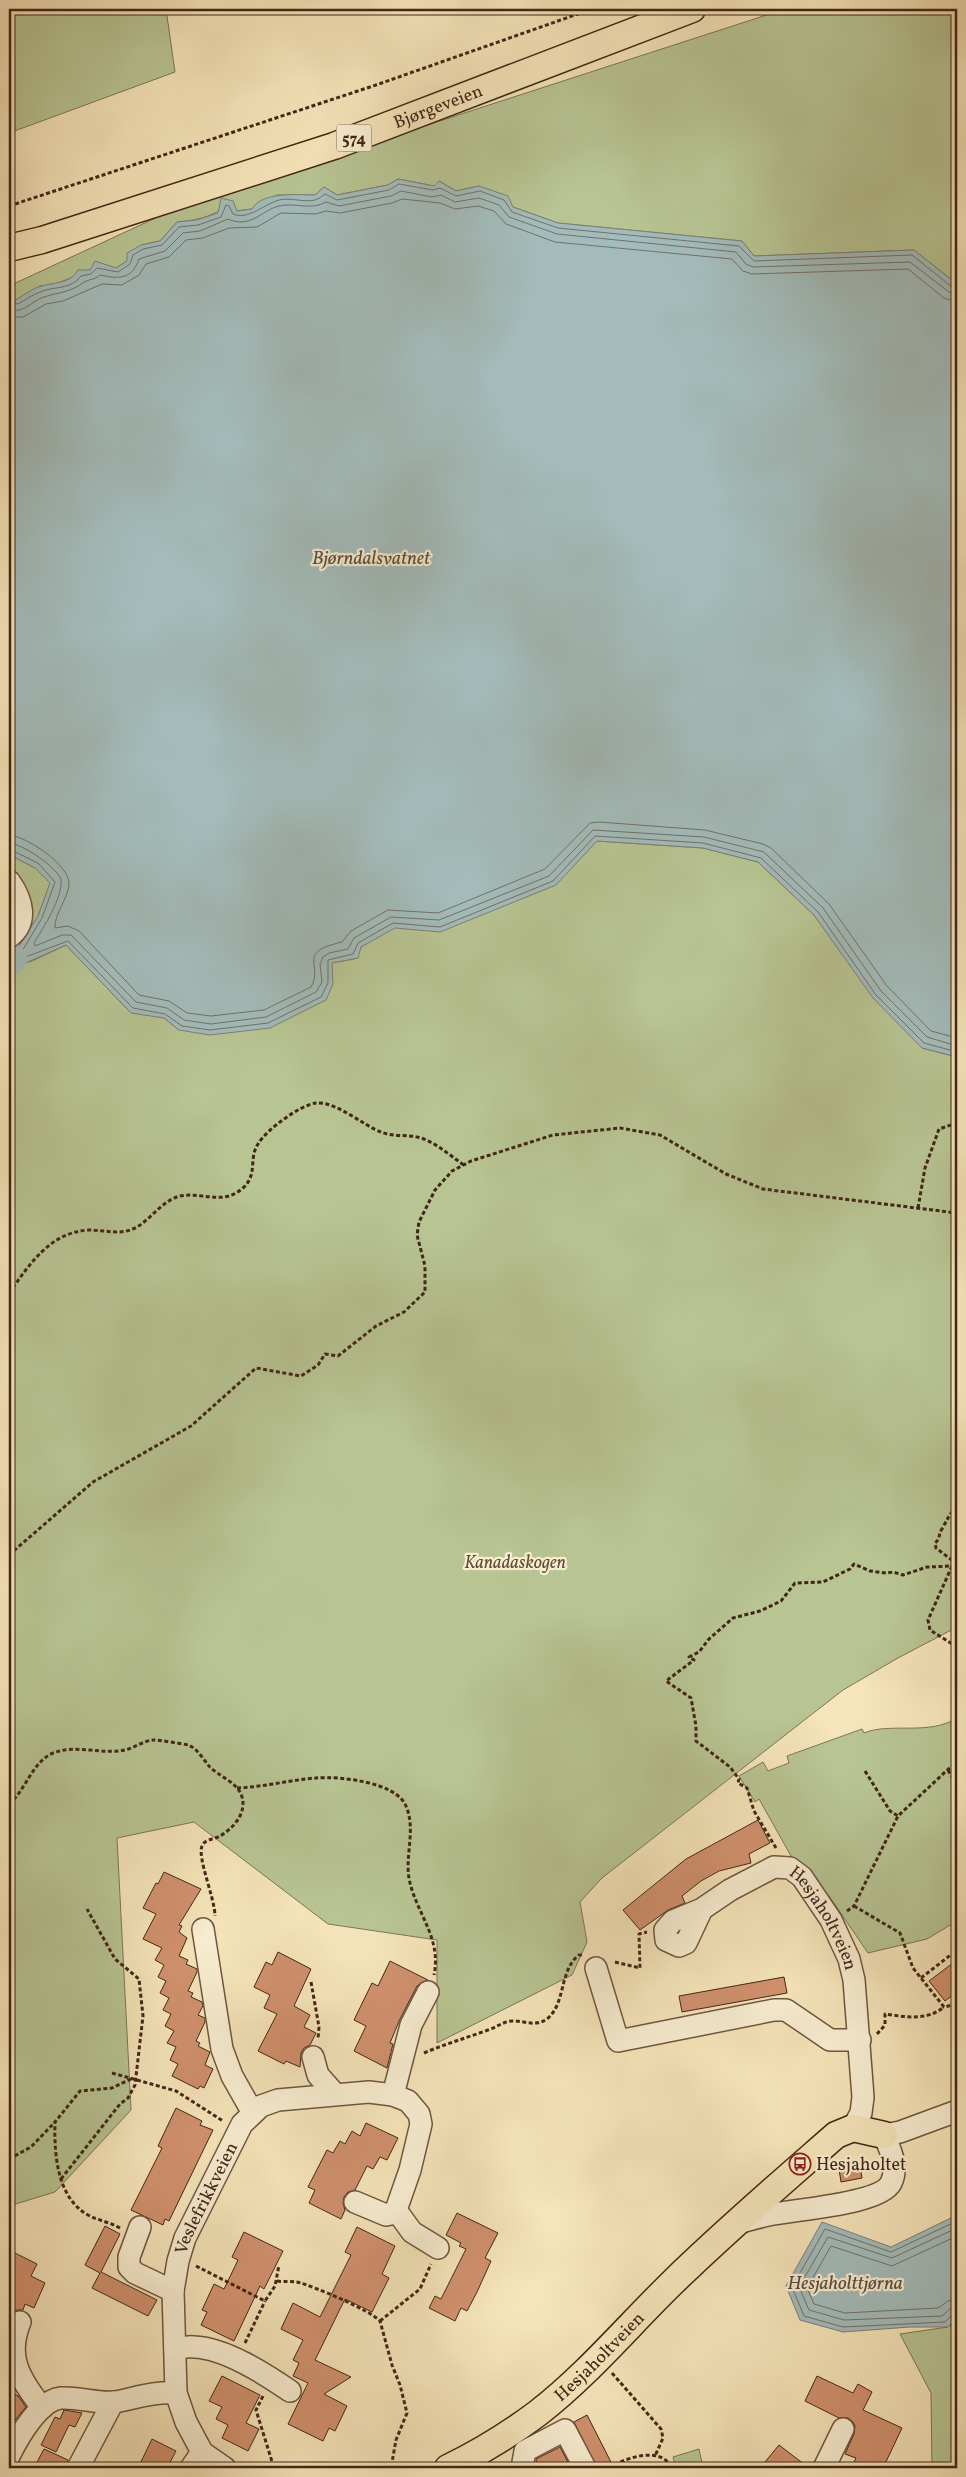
<svg xmlns="http://www.w3.org/2000/svg" width="966" height="2477" viewBox="0 0 966 2477" font-family="Vollkorn,serif">
<style>
.green{fill:#b8c593;stroke:#7c7655}
.water{fill:#a3bcbb;stroke:#7c8079}
.lines{fill:none;stroke-linecap:round;stroke-linejoin:round}
.shore{stroke:#727169;stroke-width:1}
.river{stroke:#a3bcbb;stroke-width:32}
.building{fill:#d1916e;stroke:#412617}
.minor-casing{stroke:#6e5640;stroke-width:24}
.major-casing{stroke:#412617;stroke-width:29}
.path{stroke:#412617;stroke-width:3;stroke-dasharray:4 2.5;stroke-linecap:butt}
.minor{stroke:#f9eed2;stroke-width:21}
.major{stroke:#f6e5ba;stroke-width:26}
.labels{text-anchor:middle;stroke-width:4.5;stroke-linejoin:round;paint-order:stroke}
.shield{fill:#f9eed2;stroke:#78624f;stroke-width:1}
.shield-label{font-size:16px;font-weight:bold;fill:#412617}
.street-label{font-size:18px;fill:#412617;stroke:#f9eed2}
.park-label{font-size:18px;font-style:italic;fill:#5f4e36;stroke:#f9eed2}
.poi-label{font-size:18px;fill:#412617;stroke:#f9eed2;text-anchor:start}
.water-label{font-size:19px;font-style:italic;fill:#5a4c40;stroke:#f9eed2}
</style>
<rect width="100%" height="100%" fill="#f6e5ba"/>
<filter id="stains"><feTurbulence type="fractalNoise" baseFrequency=".004" numOctaves="4"/><feColorMatrix values="0 0 0 0 .2 0 0 0 0 .09 0 0 0 0 .02 0 0 0 .5 -.17"/></filter>
<radialGradient id="worn" r=".72"><stop offset=".6" stop-color="#630" stop-opacity="0"/><stop offset="1" stop-color="#630" stop-opacity=".3"/></radialGradient>
<g class="green">
<polygon points="9,9 166,9 175,72 9,133"/>
<path d="M785 9H957V284L914 250 754 256 742 241 558 223 513 207 479 186 456 191 439 181 434 186 398 179 388 185 337 195 324 187 315 195H277L252 209 236 211 233 201C215 216 200 220 177 222L160 241 142 245 127 261 116 268 90 270 56 284 40 286 16 300 9 297V286L190 202Z"/>
<polygon points="597,841 703,848 758,862 814,915 831,938 922,1048 957,1057 957,1627 898,1658 843,1690 602,1878 580,1902 587,1942 572,1975 437,2043 437,1940 328,1924 194,1822 117,1838 131,2110 55,2192 9,2206 9,850 12,856 35,868 51,882 38,916 14,954 30,962 66,945 128,1010 164,1018 179,1030 331,963 354,959 361,947 401,920 587,851"/>
<path d="M957 1718V1921L927 1939 868 1953 829 1896 791 1856 759 1799 755 1802 739 1776 763 1762 768 1771 789 1763 787 1756 862 1729 864 1733C890 1722 929 1736 957 1718Z"/>
<polygon points="957,2316 957,2323 950,2326 957,2326 957,2468 932,2468 931,2393 900,2334 948,2327"/>
<polygon points="699,2449 703,2468 676,2468 673,2457"/>
</g>
<g class="water">
<path d="M398 179 434 186 439 181 456 191 479 186 508 196 513 207 558 223 742 241 754 256 914 250 957 284V1057L922 1048 873 998 814 915 758 862 703 848 597 841 556 885 440 932 395 928 361 947 358 958 332 963 333 984 326 1000 270 1028 210 1035 179 1030 164 1018 131 1013 66 945 19 966 11 959 38 916 50 883 35 868 12 856 9 850V297L16 300C24 295 33 288 42 286 55 282 70 284 78 270H90L95 261 116 268 127 261V253L141 245 160 241 177 222 197 220 218 213 221 198 233 201 237 211 252 209C262 191 298 195 315 195L324 187 337 195 388 185Z"/>
<polygon points="957,2215 957,2316 948,2327 910,2327 843,2332 800,2320 786,2286 822,2222 891,2247"/>
</g>
<g class="lines">
<g class="shore">
<path d="M9 302 18 304C25 300 32 295 40 292 54 286 71 290 81 276L91 274 97 268 118 272 130 264 133 255 143 249 162 245 179 227 198 225 221 217 226 205 229 206 233 214C248 220 262 206 276 201 288 196 303 203 315 200 319 199 322 196 325 194L337 200 389 190 399 184 433 190 440 188 456 196 480 191 504 200 512 212 558 228 739 246 754 261 912 255 952 287 957 288"/>
<path d="M9 309C23 315 31 301 44 297 59 292 69 293 83 283 88 279 95 280 100 275 118 279 132 280 139 259L165 251 183 233 200 231 228 219C251 229 260 211 279 206 295 202 311 211 326 202L339 206 391 196 401 191 432 197 441 195 455 202 479 198 499 205 509 217 557 234 736 252 746 264 753 267 910 262 949 292 957 294"/>
<polyline points="9,317 23,317 46,304 63,301 102,284 122,285 139,275 146,264 169,257 186,240 203,238 229,228 257,227 281,213 315,214 326,211 340,213 392,203 402,199 440,203 455,209 478,206 494,211 506,224 555,242 732,259 743,271 752,274 908,269 944,298 957,302"/>
<path d="M9 835C26 836 70 865 69 884 68 899 54 914 55 928L68 926 79 931 139 995 169 1001 187 1013 211 1016 264 1010 311 987C324 964 295 953 342 942L351 931 388 910 438 913 545 869 590 823 599 822 705 830 763 844 771 848 829 904 887 986 931 1031 957 1038"/>
<path d="M9 843C23 844 55 866 61 879 63 898 43 928 34 943L35 946 62 935H71L136 1002 167 1008 184 1020 211 1024 266 1017 316 992 322 982 320 964 323 957 329 953 348 949 354 938 391 917 439 920 549 876 593 830 704 837 764 852 823 908 881 991 927 1037 957 1046"/>
<polyline points="9,849 38,863 55,882 42,918 19,956 20,959 68,941 133,1008 165,1014 182,1026 210,1030 268,1023 321,997 328,983 328,960 353,954 358,943 393,923 440,927 553,881 595,836 703,843 761,858 818,912 876,995 924,1043 957,1052"/>
<polyline points="957,2221 891,2252 825,2229 792,2287 804,2316 843,2327 945,2322 952,2315 957,2314"/>
<polyline points="957,2228 892,2258 828,2237 799,2287 809,2310 844,2320 942,2316 950,2309 957,2307"/>
<polyline points="957,2236 892,2266 831,2246 807,2288 814,2304 845,2313 938,2308 948,2301 957,2300"/>
</g>
<polyline class="river" points="9,961 11,959"/>
</g>
<g class="building">
<polygon points="758,1820 770,1843 749,1854 751,1863 719,1871 701,1881 682,1896 685,1903 668,1910 640,1930 623,1910 686,1859"/>
<polygon points="164,1872 201,1889 179,1925 182,1926 179,1932 187,1938 179,1956 188,1960 186,1964 197,1969 197,1972 188,1991 193,1993 191,1997 202,2002 203,2006 198,2015 205,2018 205,2022 196,2041 200,2043 198,2046 210,2052 205,2065 213,2069 204,2088 200,2086 198,2089 172,2076 178,2064 170,2060 176,2047 167,2043 174,2031 165,2026 171,2014 163,2010 169,1998 160,1993 166,1981 158,1977 164,1965 155,1960 162,1948 143,1939 156,1914 143,1908 156,1883 158,1884"/>
<polygon points="278,1952 311,1969 294,2006 310,2015 304,2027 316,2033 310,2045 304,2048 301,2053 300,2067 286,2061 284,2064 258,2051 277,2014 264,2008 270,1995 254,1987 266,1962 272,1965"/>
<polygon points="957,1960 957,1992 945,2001 929,1981"/>
<polygon points="390,1961 428,1980 417,1986 400,2019 390,2043 393,2044 387,2068 354,2051 366,2026 354,2020 372,1983 378,1986"/>
<polygon points="784,1977 787,1993 682,2012 679,1996"/>
<polygon points="176,2108 202,2121 200,2125 213,2130 169,2221 165,2219 163,2225 131,2210 162,2148 158,2146"/>
<polygon points="366,2123 398,2138 387,2160 380,2157 373,2169 367,2166 355,2190 348,2192 344,2197 343,2203 345,2210 341,2219 309,2203 315,2190 308,2187 327,2150 333,2153 340,2141 345,2144 352,2131 360,2136"/>
<polygon points="860,2165 862,2178 841,2182 839,2169"/>
<polygon points="457,2213 498,2233 485,2258 491,2261 477,2292 467,2311 461,2308 455,2321 429,2308 435,2296 441,2299 466,2249 459,2246 461,2243 446,2235"/>
<polygon points="105,2226 120,2234 101,2272 157,2300 148,2316 92,2288 100,2273 85,2265"/>
<polygon points="357,2227 395,2246 382,2274 389,2278 372,2312 345,2299 315,2360 351,2377 324,2394 347,2406 335,2431 329,2428 323,2441 288,2424 308,2383 293,2376 299,2363 293,2360 303,2340 281,2329 293,2303 320,2317 351,2255 345,2252"/>
<polygon points="244,2232 283,2251 264,2289 260,2286 234,2341 201,2325 207,2312 202,2310 214,2284 224,2289 238,2260 232,2257"/>
<polygon points="9,2250 37,2264 31,2276 45,2283 34,2308 25,2304 23,2310 17,2310 9,2317"/>
<polygon points="222,2376 260,2395 246,2423 259,2429 248,2451 222,2438 228,2425 216,2419 222,2407 209,2401"/>
<polygon points="817,2376 853,2393 858,2384 872,2392 863,2410 902,2428 883,2468 851,2468 856,2458 845,2454 854,2434 855,2426 853,2422 848,2418 839,2418 805,2401"/>
<polygon points="9,2391 18,2396 26,2407 15,2420 9,2418"/>
<polygon points="64,2410 82,2413 75,2427 69,2425 56,2452 41,2445 55,2417 60,2419"/>
<polygon points="587,2415 614,2468 597,2468 574,2422"/>
<polygon points="152,2439 176,2451 167,2468 138,2468"/>
<polygon points="779,2445 809,2468 760,2468"/>
<polygon points="560,2447 571,2468 537,2468 536,2459"/>
<polygon points="44,2449 68,2460 66,2468 34,2468"/>
</g>
<g class="lines">
<g class="minor-casing">
<g id="minor">
<path d="M9 881C22 899 29 922 9 937"/>
<path id="s1" d="M702 1909 686 1943 679 1946 666 1940 665 1930 673 1921 702 1909 730 1890 774 1867 790 1868 802 1877 831 1920 849 1959 854 1980 863 2097 861 2113 853 2128"/>
<polyline points="203,1929 222,2049 232,2076 253,2113"/>
<polyline points="596,1968 618,2041 774,2010 786,2010 830,2040 860,2040"/>
<polyline points="313,2057 318,2075 334,2093"/>
<polyline points="393,2095 411,2025 428,1992"/>
<polyline points="396,2210 412,2232 438,2248"/>
<path d="M737 2223C749 2220 762 2216 774 2214 798 2209 880 2204 891 2183 899 2167 890 2149 884 2135L900 2132 957 2111"/>
<polyline points="140,2227 129,2257 129,2267 135,2273 173,2291"/>
<path d="M20 2322C5 2359 21 2379 42 2408"/>
<path d="M175 2349C181 2348 188 2346 194 2347 225 2348 265 2374 290 2391"/>
<path d="M9 2456C18 2438 39 2400 61 2398 79 2397 98 2404 115 2402 136 2398 155 2391 176 2393"/>
<polyline points="78,2468 113,2402"/>
<polyline points="191,2468 202,2452"/>
<path id="s2" d="M225 2468 202 2452 186 2422 176 2393 173 2291 178 2261 185 2238 242 2124 261 2106 278 2100 369 2092 393 2095 408 2101 419 2114 421 2124 410 2170 396 2210 391 2214 386 2215 355 2202"/>
<polyline points="522,2468 525,2451 565,2430 585,2468"/>
<polyline points="824,2468 843,2429"/>
</g>
</g>
<g class="major-casing">
<g id="major">
<path id="s3" d="M9 248 42 240 334 146 692 9"/>
<path id="s4" d="M448 2468C479 2453 510 2434 538 2413 587 2375 628 2326 672 2283 724 2232 780 2184 836 2135L853 2128 884 2135"/>
</g>
</g>
<g class="path">
<polyline points="9,206 376,85 592,9"/>
<polyline points="918,1208 925,1168 939,1129 957,1123"/>
<path d="M9 1293C30 1264 50 1232 89 1230 106 1230 121 1236 137 1227 152 1218 163 1200 180 1196 199 1192 219 1203 236 1193 261 1178 247 1161 258 1144 266 1130 300 1105 316 1103 336 1101 364 1126 381 1132 395 1138 413 1133 426 1140 440 1146 452 1157 464 1165"/>
<polyline points="9,1555 93,1482 191,1426 256,1368 301,1376 318,1365 325,1354 338,1356 376,1326 404,1312 425,1292 425,1266 417,1235 419,1222 435,1190 452,1171 471,1161 553,1135 620,1128 660,1135 726,1174 763,1189 957,1213"/>
<polyline points="952,1566 928,1620 930,1630 957,1647"/>
<polyline points="948,1770 957,1785"/>
<polyline points="865,1771 890,1811 898,1816"/>
<path d="M237 1788C264 1787 289 1780 316 1778 340 1776 396 1782 406 1806 416 1829 405 1855 409 1878 415 1912 442 1937 434 1975"/>
<path d="M9 1804C26 1790 32 1762 53 1753 76 1744 102 1755 125 1750 134 1748 145 1740 154 1740 158 1740 185 1744 188 1745 197 1748 203 1759 209 1766 219 1777 238 1782 242 1797 247 1814 232 1830 218 1837 213 1839 204 1840 202 1846 197 1857 215 1899 215 1916"/>
<path d="M776 1848 754 1811 747 1788 738 1783 739 1779 730 1767 696 1741V1726L691 1698 666 1681 694 1660 689 1657 699 1652 709 1639 733 1618 760 1611 781 1601 795 1583 823 1582 850 1569 854 1564 870 1571 886 1573 893 1572 903 1575 927 1567 952 1566 953 1561 936 1548 935 1543C941 1538 938 1534 942 1529 947 1520 950 1513 957 1506"/>
<polyline points="854,1906 900,1933 913,1968 944,2007 957,2004"/>
<polyline points="847,1911 854,1906 898,1816 957,1761"/>
<polyline points="615,1962 640,1968 639,1934 647,1932"/>
<polyline points="921,1978 957,1950"/>
<polyline points="311,1982 319,2027 318,2039"/>
<path d="M877 2034 885 2025V2014C906 2017 927 2021 944 2007"/>
<path d="M424 2053C445 2044 466 2038 488 2030 497 2027 504 2021 513 2021 526 2021 535 2027 547 2019 566 2004 559 1970 579 1955H582"/>
<polyline points="112,2073 176,2091 223,2121"/>
<polyline points="9,2159 31,2147 55,2122"/>
<polyline points="61,2179 120,2104 128,2098 135,2085 143,2016 139,1979 115,1959 87,1909"/>
<path d="M120 2228C110 2222 99 2221 88 2215 57 2198 54 2154 55 2122L80 2091 112 2088 133 2078"/>
<polyline points="196,2266 265,2301 275,2286 279,2265"/>
<path d="M277 2281C284 2282 291 2281 297 2282 313 2286 370 2310 380 2321L392 2365 400 2385 407 2413 396 2440 391 2468"/>
<polyline points="380,2321 420,2289 431,2264"/>
<polyline points="245,2343 265,2301"/>
<polyline points="612,2373 661,2429 663,2438 655,2456"/>
<polyline points="263,2396 256,2410 274,2468"/>
<path d="M609 2468C625 2458 661 2445 672 2468"/>
</g>
<use href="#minor" class="minor"/>
<use href="#major" class="major"/>
</g>
<defs>
<g id="bus-ring" transform="scale(1.125)"><circle r="9.5" fill="#f9eed2" stroke="#8f2418" stroke-width="1.5"/><path d="M-5-6H5V4H4V6H2V4H-2V6H-4V4H-5ZM-3.5-4V0h7V-4ZM-3.5 1.2v1.5H-2V1.2ZM2 1.2v1.5H3.5V1.2Z" fill="#8f2418"/></g>
</defs>
<g fill-rule="evenodd">
<use href="#bus-ring" x="800" y="2164"/>
</g>
<g class="labels">
<rect class="shield" x="336.5" y="124.5" width="35" height="27" rx="4"/>
<g class="shield-label">
<text x="354" y="144">574</text>
</g>
<g class="street-label">
<text dy="6" stroke="none"><textPath href="#s3" startOffset="452">Bjørgeveien</textPath></text>
<text dy="6" stroke="none"><textPath href="#s1" startOffset="274">Hesjaholtveien</textPath></text>
<text dy="6" stroke="none"><textPath href="#s2" startOffset="294">Veslefrikkveien</textPath></text>
<text dy="6" stroke="none"><textPath href="#s4" startOffset="189">Hesjaholtveien</textPath></text>
</g>
<g class="park-label">
<text x="515" y="1568">Kanadaskogen</text>
</g>
<g class="poi-label">
<text x="816" y="2170">Hesjaholtet</text>
</g>
<g class="water-label">
<text x="371" y="564">Bjørndalsvatnet</text>
<text x="845" y="2289">Hesjaholttjørna</text>
</g>
</g>
<rect width="966" height="2477" fill="none" stroke="#f6e5ba" stroke-width="30"/>
<rect x="10" y="10" width="946" height="2457" fill="none" stroke="#412617" stroke-width="2.5"/>
<rect x="15" y="15" width="936" height="2447" fill="none" stroke="#412617"/>
<rect width="100%" height="100%" filter="url(#stains)"/>
<rect width="100%" height="100%" fill="url(#worn)"/>
</svg>
